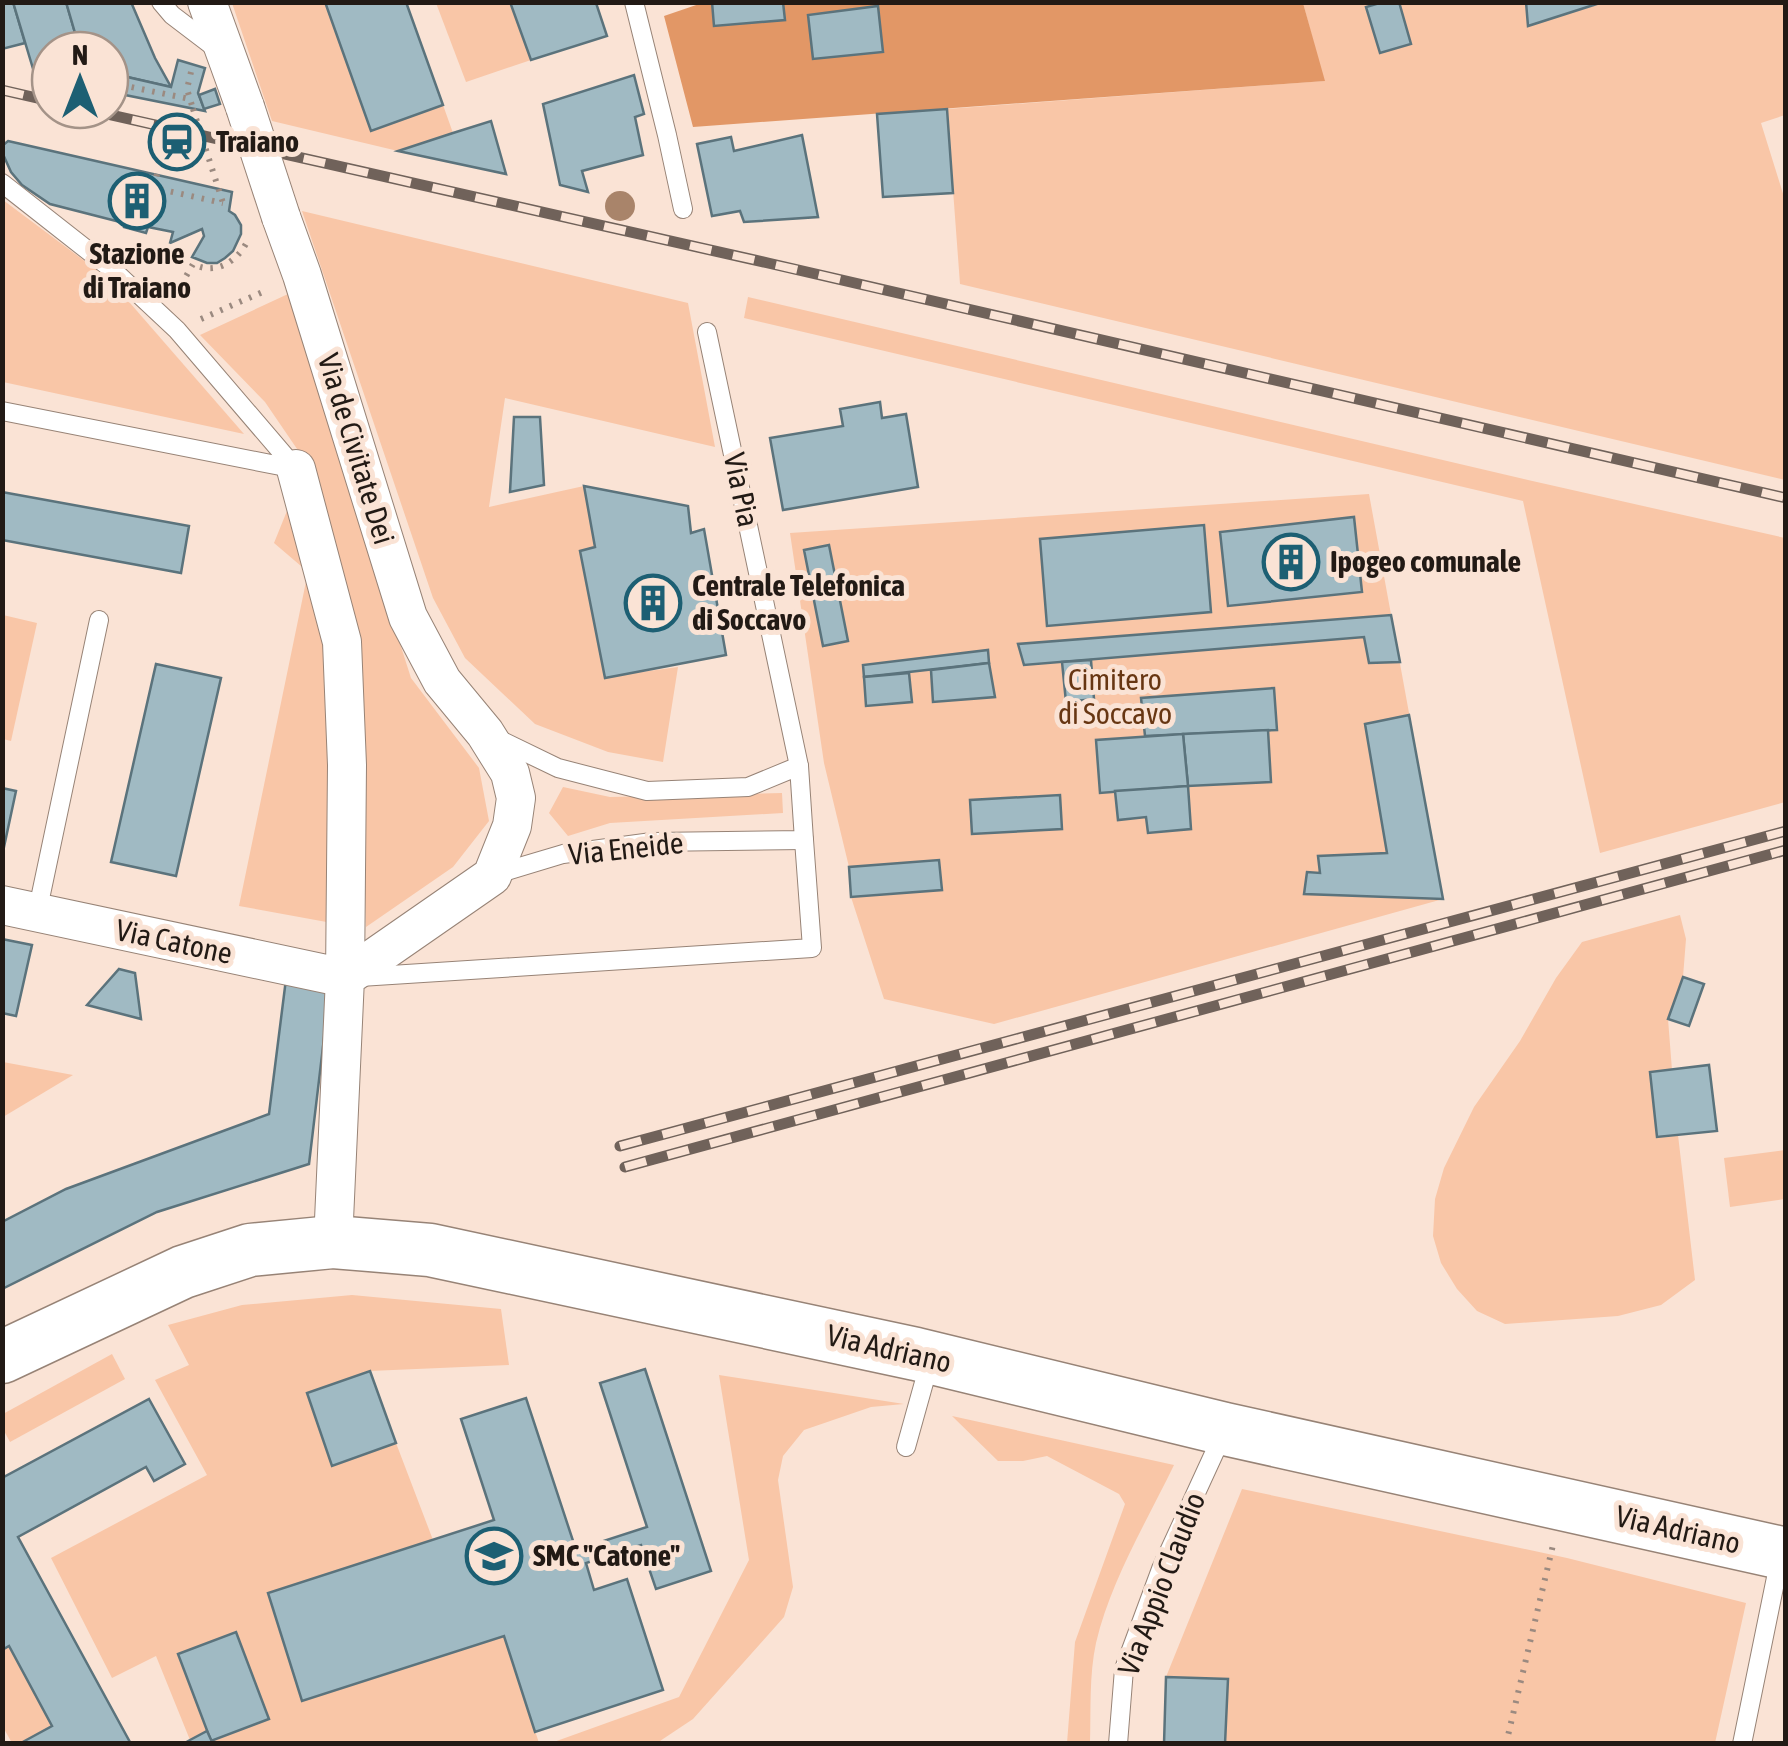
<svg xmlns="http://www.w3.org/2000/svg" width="1788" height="1746" viewBox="0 0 1788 1746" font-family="'Asap Condensed',sans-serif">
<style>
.green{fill:#f9c6a7}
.forest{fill:#e29766}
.building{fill:#a0bac3;stroke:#5b737c;stroke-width:2.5}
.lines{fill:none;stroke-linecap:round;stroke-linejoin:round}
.lane-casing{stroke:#978376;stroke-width:20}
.street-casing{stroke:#978376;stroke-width:40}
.secondary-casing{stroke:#978376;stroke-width:55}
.path{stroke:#9b8a80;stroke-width:6;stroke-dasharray:2.5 8;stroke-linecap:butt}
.lane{stroke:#fff;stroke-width:18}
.street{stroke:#fff;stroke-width:38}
.secondary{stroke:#fff;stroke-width:52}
.rail-casing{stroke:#70625a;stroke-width:11}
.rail{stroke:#fae3d5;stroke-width:8;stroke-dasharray:22;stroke-linecap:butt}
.street-bridge-casing{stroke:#978376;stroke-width:40;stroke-linecap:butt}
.path-bridge{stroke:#9b8a80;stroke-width:6;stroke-dasharray:2.5 8;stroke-linecap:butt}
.street-bridge{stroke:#fff;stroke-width:38}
.tree{fill:#a9846a}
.labels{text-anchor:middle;stroke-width:10;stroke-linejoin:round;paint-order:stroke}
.poi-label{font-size:30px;font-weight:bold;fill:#221a15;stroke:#fae3d5;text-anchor:start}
.street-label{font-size:30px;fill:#221a15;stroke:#fae3d5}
.park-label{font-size:30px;fill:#673612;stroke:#fae3d5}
</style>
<rect width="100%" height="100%" fill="#fae3d5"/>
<g class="green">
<polygon points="232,3 325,3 371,131 443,105 453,133 398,151 272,121"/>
<polygon points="436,3 510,3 531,60 466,82"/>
<polygon points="1303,3 1526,3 1529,26 1603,3 1785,3 1785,115 1761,123 1785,200 1785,480 960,284 947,109 1324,81"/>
<polygon points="3,200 110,280 244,434 3,382"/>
<polygon points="302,211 688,303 715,447 505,398 489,507 584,486 595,547 580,551 605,677 678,667 663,762 608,752 535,724 465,658 433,598"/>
<polygon points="288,294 411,678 479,768 489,821 453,867 366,927 358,643 308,465 265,402 200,335"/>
<polygon points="748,297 1528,480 1785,538 1785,802 1600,853 1523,501 744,318"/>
<polygon points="1369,494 1443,899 994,1024 884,999 851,897 849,867 824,763 790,533"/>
<polygon points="291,501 319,593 332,759 332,923 239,906 308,572 274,543"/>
<polygon points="3,615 37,623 11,741 3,739"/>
<polygon points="563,787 610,797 782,793 783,813 610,823 568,836 549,813"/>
<polygon points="1680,915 1686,939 1683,977 1668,1019 1672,1070 1657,1137 1678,1135 1695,1280 1661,1305 1618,1316 1505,1324 1477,1311 1457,1289 1441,1263 1433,1236 1435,1199 1444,1168 1474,1107 1520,1041 1556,978 1582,942"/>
<polygon points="3,1062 73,1075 3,1117"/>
<polygon points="1785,1150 1785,1199 1730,1207 1724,1158"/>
<polygon points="352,1295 501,1309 509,1365 370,1371 307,1393 332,1465 396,1443 433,1540 268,1593 303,1700 504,1636 539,1743 213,1743 211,1741 268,1718 178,1654 207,1731 190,1740 156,1656 112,1678 51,1558 207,1475 155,1380 189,1365 168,1325 242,1305"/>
<polygon points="112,1354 125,1379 10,1442 3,1429 3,1414"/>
<polygon points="719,1375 904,1404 871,1407 804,1430 783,1456 778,1480 793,1587 784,1617 693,1719 657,1743 551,1743 679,1697 749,1560"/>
<path d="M952 1416 1174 1465C1147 1521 1110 1582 1096 1643 1089 1675 1091 1711 1090 1743H1067L1075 1642 1125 1504 1119 1494 1047 1456 1023 1461H998Z"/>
<polygon points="1242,1489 1567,1558 1746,1603 1715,1743 1225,1743 1228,1679 1166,1677"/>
<polygon points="9,1646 52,1726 19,1743 12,1743 3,1727 2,1650"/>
</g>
<polygon class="forest" points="705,2 712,3 714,26 784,19 783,2 1303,3 1325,81 693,127 664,16"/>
<g class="building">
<polygon points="2,2 13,2 25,43 2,49"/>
<polygon points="13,2 66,2 80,50 50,50 50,76 34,72"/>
<polygon points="66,2 131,2 155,58 171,87 110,73 110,50 80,50"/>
<polygon points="325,2 406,2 443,105 371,131"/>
<polygon points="510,2 598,2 596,3 607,36 531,60"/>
<polygon points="712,2 783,2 785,20 714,26"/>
<polygon points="1383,2 1399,2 1411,44 1380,53 1366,7"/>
<polygon points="1526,2 1603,2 1528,26"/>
<polygon points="878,6 883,52 813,59 808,15"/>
<polygon points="178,60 205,68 198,93 205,111 110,92 114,74 171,87"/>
<polygon points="634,75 644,114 635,117 643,155 582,171 588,192 560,185 543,104"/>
<polygon points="215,89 220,104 204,109 199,95"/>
<polygon points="947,109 953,193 883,197 877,114"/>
<polygon points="491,121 506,174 398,151 453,133"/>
<polygon points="802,135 818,217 744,222 740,211 712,216 697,144 731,137 734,151"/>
<polygon points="8,141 232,192 229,211 235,215 241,225 241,234 233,251 225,258 217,263 207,263 192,257 204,236 202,229 170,243 173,232 148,227 146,233 124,227 124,223 50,204 22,185 11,172 2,152 2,146"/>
<polygon points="880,402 882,418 906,414 918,487 783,510 770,438 843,426 840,409"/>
<polygon points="514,417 540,417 544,485 510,492"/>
<polygon points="584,486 688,506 691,533 704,529 726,655 605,678 580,551 595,547"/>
<polygon points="2,492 189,526 181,573 2,540"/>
<polygon points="1354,517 1362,592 1228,606 1220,532"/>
<polygon points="1204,525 1211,612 1047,626 1040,539"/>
<polygon points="829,545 848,641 823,646 804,550"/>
<polygon points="1391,615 1400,662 1369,663 1364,637 1024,665 1018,644"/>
<polygon points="988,650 989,663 864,677 863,665"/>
<polygon points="1091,660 1094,699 1066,702 1062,662"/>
<polygon points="989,663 995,697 933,702 931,670"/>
<polygon points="156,664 221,678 176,876 111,862"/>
<polygon points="909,673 912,702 866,706 864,677"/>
<polygon points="1274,688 1277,730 1145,736 1141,698"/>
<polygon points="1409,715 1443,899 1304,894 1307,872 1320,873 1318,856 1387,853 1365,724"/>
<polygon points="1268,730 1271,782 1188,786 1183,734"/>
<polygon points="1183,734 1188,786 1100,793 1096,740"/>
<polygon points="1188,786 1191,829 1148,833 1146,817 1118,820 1115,791"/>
<polygon points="2,788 16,791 4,847 2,847"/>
<polygon points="1060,795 1062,829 972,834 970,800"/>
<polygon points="939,860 942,890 851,897 849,867"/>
<polygon points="2,939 32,945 16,1016 2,1013"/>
<polygon points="119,969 135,973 141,1019 87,1005"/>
<polygon points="1683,977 1704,984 1689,1026 1668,1019"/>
<polygon points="286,979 330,988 309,1164 157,1212 2,1289 2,1222 66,1189 269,1114"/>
<polygon points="1709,1065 1717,1131 1657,1137 1650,1072"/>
<polygon points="645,1369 711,1571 656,1589 641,1545 586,1563 594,1590 627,1579 663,1690 535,1732 504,1636 302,1701 268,1593 494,1520 461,1419 526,1398 576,1550 647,1527 600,1383"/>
<polygon points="370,1371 396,1443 332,1466 307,1393"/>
<polygon points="149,1399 185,1464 154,1481 146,1467 18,1537 131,1744 19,1744 52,1726 9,1646 2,1650 2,1478"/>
<polygon points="236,1632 269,1719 211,1741 178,1654"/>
<polygon points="1166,1677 1228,1679 1225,1744 1164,1744"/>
<polygon points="207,1731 213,1744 183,1744 190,1740"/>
</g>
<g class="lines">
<g class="lane-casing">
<g id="lane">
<polyline points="161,2 172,15 218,50"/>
<polyline points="634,2 667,135 683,209"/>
<polyline points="2,183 114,271 177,330 296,469 2,411"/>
<polyline points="707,332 799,766"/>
<polyline points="493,875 563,854 652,842 804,840 799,766 748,787 647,791 558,768 498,739"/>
<polyline points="37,913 99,620"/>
<polyline points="360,977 812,948 804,840"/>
<polyline points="906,1447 930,1361"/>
<polyline points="1118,1744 1124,1669 1161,1569 1223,1434"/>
<polyline points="1742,1744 1780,1558"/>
</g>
</g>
<g class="street-casing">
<g id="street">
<polyline points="207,2 245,107"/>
<polyline points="281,217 302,275 408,617 442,681 485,733 510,773 516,798 512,826 492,876 345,978 333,1242"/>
<polyline points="2,905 345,978 347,765 342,642 296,469"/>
</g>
</g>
<g class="secondary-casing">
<polyline id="secondary" points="2,1357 183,1272 250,1250 333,1242 430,1250 916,1354 1225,1429 1786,1554"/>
</g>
<g class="path">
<polyline points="191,72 187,89 193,109"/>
<polyline points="111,83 190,99"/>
<polyline points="157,174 154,188 223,203"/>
<path d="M176 294 193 264C216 276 238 261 248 240"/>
<polyline points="201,319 267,290"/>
<polyline points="1506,1744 1553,1545"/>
</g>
<use href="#lane" class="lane"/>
<use href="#street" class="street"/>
<use href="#secondary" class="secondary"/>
<g class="rail-casing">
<g id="rail">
<polyline points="2,90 50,101"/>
<polyline points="89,110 768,263 1786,498"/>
<polyline points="620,1146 1786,831"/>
<polyline points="625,1167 1786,850"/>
</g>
</g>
<use href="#rail" class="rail"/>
<g class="street-bridge-casing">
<polyline id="street-bridge" points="245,107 281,217"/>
</g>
<polyline class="path-bridge" points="193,109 223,203"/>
<use href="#street-bridge" class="street-bridge"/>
</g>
<circle class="tree" cx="620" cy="206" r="15"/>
<defs>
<g id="station-ring" transform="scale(2.875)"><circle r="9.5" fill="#fae3d5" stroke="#1d5f73" stroke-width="1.5"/><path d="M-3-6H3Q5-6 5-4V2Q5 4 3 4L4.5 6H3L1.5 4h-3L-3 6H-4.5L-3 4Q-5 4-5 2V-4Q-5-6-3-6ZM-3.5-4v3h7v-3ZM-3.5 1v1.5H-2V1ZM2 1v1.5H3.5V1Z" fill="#1d5f73"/></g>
<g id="building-ring" transform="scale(2.875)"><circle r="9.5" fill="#fae3d5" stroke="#1d5f73" stroke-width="1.5"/><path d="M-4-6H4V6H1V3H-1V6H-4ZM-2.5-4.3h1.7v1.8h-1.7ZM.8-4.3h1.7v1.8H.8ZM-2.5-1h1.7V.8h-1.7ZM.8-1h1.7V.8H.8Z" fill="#1d5f73"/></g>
<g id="school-ring" transform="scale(2.875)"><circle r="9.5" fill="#fae3d5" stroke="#1d5f73" stroke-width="1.5"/><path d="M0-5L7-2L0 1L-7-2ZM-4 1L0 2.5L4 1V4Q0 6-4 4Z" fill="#1d5f73"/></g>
</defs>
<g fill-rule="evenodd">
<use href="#station-ring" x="177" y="142"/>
<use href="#building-ring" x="137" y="201"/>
<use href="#building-ring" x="1291" y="562"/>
<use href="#building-ring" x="653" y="603"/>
<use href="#school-ring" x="494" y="1556"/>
</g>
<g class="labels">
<g class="poi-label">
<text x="216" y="152">Traiano</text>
<text x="137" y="264" text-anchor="middle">Stazione<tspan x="137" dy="34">di Traiano</tspan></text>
<text x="1330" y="572">Ipogeo comunale</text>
<text x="692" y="596">Centrale Telefonica<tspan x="692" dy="34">di Soccavo</tspan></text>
<text x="533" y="1566">SMC "Catone"</text>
</g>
<g class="street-label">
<text transform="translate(356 449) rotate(73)" y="10">Via de Civitate Dei</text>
<text transform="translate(741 490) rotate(78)" y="10">Via Pia</text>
<text transform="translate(626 849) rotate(-6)" y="10">Via Eneide</text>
<text transform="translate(174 942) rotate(12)" y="10">Via Catone</text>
<text transform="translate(889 1349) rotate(13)" y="10">Via Adriano</text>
<text transform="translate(1678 1530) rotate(13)" y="10">Via Adriano</text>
<text transform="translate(1162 1584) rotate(-69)" y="10">Via Appio Claudio</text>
</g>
<g class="park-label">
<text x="1115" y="690">Cimitero<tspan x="1115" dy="34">di Soccavo</tspan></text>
</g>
</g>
<rect width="1788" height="1746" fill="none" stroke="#221a15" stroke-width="10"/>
<g transform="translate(80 80)"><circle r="48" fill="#fae3d5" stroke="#a49388" stroke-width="2.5"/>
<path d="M0-8L18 38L0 25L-18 38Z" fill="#1d5f73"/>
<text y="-15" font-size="28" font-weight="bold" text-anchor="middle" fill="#221a15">N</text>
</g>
</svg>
